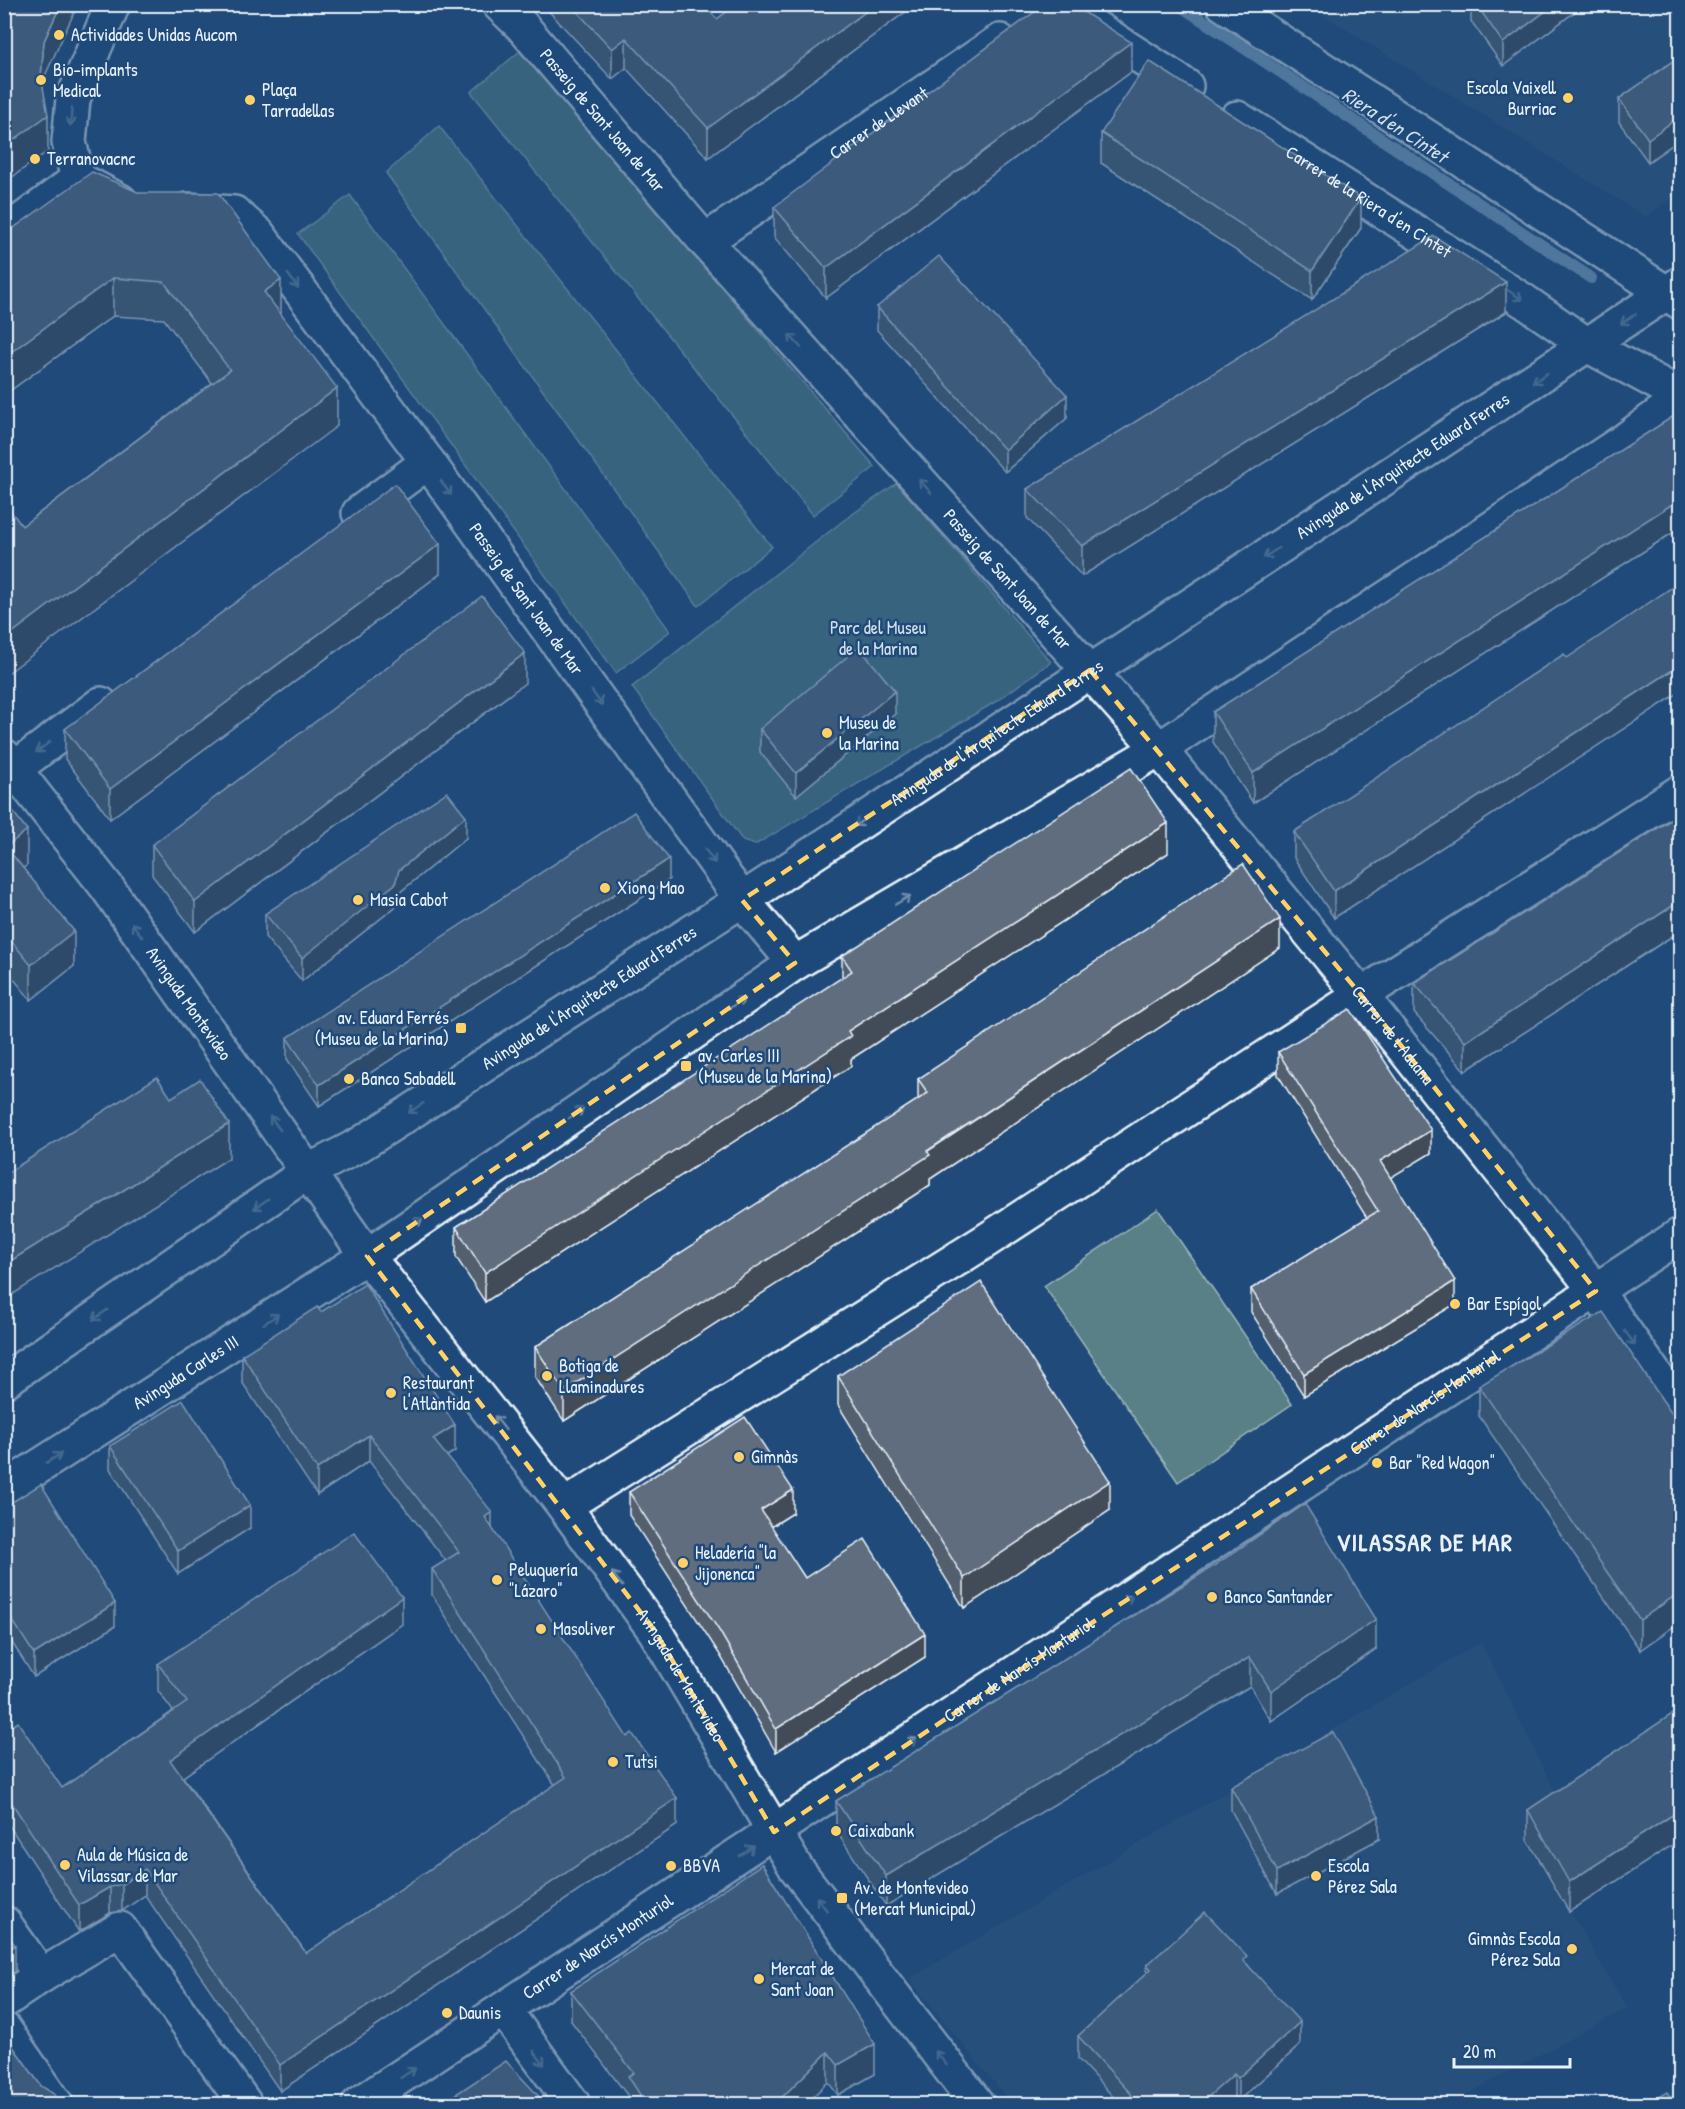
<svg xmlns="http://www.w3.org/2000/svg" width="1685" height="2109" viewBox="0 0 1685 2109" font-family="'Patrick Hand',sans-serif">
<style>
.built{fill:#32547c}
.green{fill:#588086;stroke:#a0b8bf;stroke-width:1.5}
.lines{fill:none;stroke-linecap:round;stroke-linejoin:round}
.stream{stroke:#89aac7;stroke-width:12}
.minor-casing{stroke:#e8f1f8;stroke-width:38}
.minor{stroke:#1f4a7a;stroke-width:33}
.wall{fill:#525e6d;stroke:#e8f1f8;stroke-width:1.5}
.shaded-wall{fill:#424c59;stroke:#e8f1f8;stroke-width:1.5}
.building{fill:#5f6d7f;stroke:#e8f1f8;stroke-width:1.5}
.oneway{stroke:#6f8dac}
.marked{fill:none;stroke:#ffd166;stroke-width:4.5;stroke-dasharray:12 8;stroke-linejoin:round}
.poi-dot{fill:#ffd166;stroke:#1f4a7a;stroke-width:2}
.labels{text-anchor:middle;stroke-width:5;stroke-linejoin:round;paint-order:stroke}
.poi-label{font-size:18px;fill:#e8f1f8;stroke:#1f4a7a;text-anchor:start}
.street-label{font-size:18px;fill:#e8f1f8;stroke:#1f4a7a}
.park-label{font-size:18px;fill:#d2e0e7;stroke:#1f4a7a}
.water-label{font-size:20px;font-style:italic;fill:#d0dfec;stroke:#1f4a7a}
.district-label{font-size:24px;font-weight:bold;letter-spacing:1.5px;fill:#e8f1f8;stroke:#1f4a7a}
</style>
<rect width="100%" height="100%" fill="#1f4a7a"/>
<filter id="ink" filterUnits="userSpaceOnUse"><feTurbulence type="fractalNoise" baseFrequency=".0167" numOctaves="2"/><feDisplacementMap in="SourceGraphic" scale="12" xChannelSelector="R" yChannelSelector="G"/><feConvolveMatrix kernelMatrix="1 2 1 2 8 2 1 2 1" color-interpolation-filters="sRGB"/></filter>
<g filter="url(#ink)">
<g class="built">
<polygon points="1307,5 1680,5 1680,192 1646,217"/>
<polygon points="1481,1642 1567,1816 1528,1840 1627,2008 1449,2104 1012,2104 909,1979"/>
</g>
<g class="green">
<polygon points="520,51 875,467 813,515 471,92"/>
<polygon points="439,126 772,547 698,606 386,173"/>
<polygon points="350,195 670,631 616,673 298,234"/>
<polygon points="897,483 1051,662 995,702 755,845 743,841 632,687 844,520"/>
<polygon points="1158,1209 1292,1404 1178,1482 1044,1286"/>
</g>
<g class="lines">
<polyline class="stream" points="1178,4 1591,278"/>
<g class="minor-casing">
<g id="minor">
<polyline points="113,4 73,99 69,142 78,179 120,201"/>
<path id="s1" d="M499 4 522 26 705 241 1159 749 1361 995 1596 1291 1680 1410"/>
<polyline points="1059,4 1186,86"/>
<polyline points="1223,4 1680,302"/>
<path id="s2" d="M1237 118 1524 301 1589 346 1680 395"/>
<path id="s3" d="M187 210 234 213 258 234 428 462 742 900 795 963"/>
<polyline points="4,234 78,179"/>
<path id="s4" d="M705 241 1000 41"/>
<polyline points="359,513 428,462"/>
<path id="s5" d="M4 756 106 886 367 1256 564 1506 655 1631 796 1868 977 2104"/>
<polyline points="14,769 101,704"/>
<path id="s6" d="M4 1381 309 1171 359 1145 742 900 1680 284"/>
<path id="s7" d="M4 1489 367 1256 795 963 1159 749 1625 440 1680 399"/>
<polyline points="564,1506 987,1240 1361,995 1680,792"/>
<polyline points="4,1923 41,1976 120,1929 245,2104"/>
<polyline points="4,2001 41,1976"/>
<polyline points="505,2011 573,2104"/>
<polyline points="4,2029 56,2104"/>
<path id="s8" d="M359 2104 1680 1235"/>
</g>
</g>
<use href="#minor" class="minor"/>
</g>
<g class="wall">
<polygon points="542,4 702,4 717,19 737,4 916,4 708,158 626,68 612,79"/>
<polygon points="1471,4 1585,4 1503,66 1471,21"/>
<polygon points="1680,56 1680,139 1648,162 1619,122 1619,99"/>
<polygon points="1131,72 826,298 774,237 774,207"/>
<polygon points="1101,133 1361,228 1312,300 1101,163"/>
<polygon points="4,235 281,314 337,426 22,526 212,383 164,319 113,316 4,395"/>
<polygon points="877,307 1067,418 1005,472 877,330"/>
<polygon points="1506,312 1082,576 1027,518 1027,489"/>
<polygon points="1680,412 1680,528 1253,803 1213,742 1213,712"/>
<polygon points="440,574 110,819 65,759 65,729"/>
<polygon points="1567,658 1334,918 1294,858 1294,832"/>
<polygon points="525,683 195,932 152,875 152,845"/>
<polygon points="895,714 796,796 760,752 760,729"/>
<polygon points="4,800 27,865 23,868 74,966 31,1000 4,967"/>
<polygon points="1680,814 1680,931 1465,1071 1414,1013 1414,983"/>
<polygon points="466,838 399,893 395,907 302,981 265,937 265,914"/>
<polygon points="1168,853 851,1059 851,1066 485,1302 456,1257 456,1227 842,978 842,956"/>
<polygon points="669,880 319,1106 287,1059 287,1038"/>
<polygon points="1280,948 930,1179 930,1185 564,1421 535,1377 535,1347 918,1100 918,1079"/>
<polygon points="1278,1052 1431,1153 1390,1177 1455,1304 1304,1396 1251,1312 1251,1289 1367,1218 1278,1075"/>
<polygon points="321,1312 455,1451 447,1456 677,1825 280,2091 145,1895 122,1911 110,1913 79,1932 6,1821 4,1715 12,1726 62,1788 173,1711 158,1691 158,1664 402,1624 183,1777 306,1953 555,1785 432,1595 432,1569 446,1561 369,1461 317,1495 242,1382 242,1355"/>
<polygon points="838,1376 1110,1510 964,1608 838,1405"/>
<polygon points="1479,1386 1680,1426 1640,1650 1479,1416"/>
<polygon points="110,1446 250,1528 178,1574 110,1469"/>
<polygon points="629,1492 793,1513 771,1527 805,1578 925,1657 776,1752 720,1655 629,1515"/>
<polygon points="4,1507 115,1626 34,1677 4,1630"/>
<polygon points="1212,1567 1376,1649 1271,1721 1250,1686 886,1906 836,1831 836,1801"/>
<polygon points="1680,1709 1569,1912 1528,1840 1528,1810"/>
<polygon points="1231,1787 1379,1839 1277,1894 1231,1810"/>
<polygon points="762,1864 875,2074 838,2095 828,2082 805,2104 628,2104 628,2096 571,2021 571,1991"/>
<polygon points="1247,1964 1300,2045 1238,2101 1234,2097 1225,2104 1120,2104 1078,2059 1078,2036 1147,1973 1147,1965"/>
<polygon points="4,2034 41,2086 62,2104 4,2104"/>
</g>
<g class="shaded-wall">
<polygon points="61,4 78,4 44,78 41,112 41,76 44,41"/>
<polygon points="876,4 916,4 708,158 708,128"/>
<polygon points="1555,4 1585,4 1503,66 1503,43"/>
<polygon points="626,38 626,68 612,79 612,49"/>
<polygon points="1131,42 1131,72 826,298 826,268"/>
<polygon points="48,115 48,151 4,183 4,147"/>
<polygon points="1680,116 1680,139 1648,162 1648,139"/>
<polygon points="1361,198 1361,228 1312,300 1312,271"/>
<polygon points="113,278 113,316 4,395 4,357"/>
<polygon points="281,280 281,317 264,292"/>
<polygon points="1506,282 1506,312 1082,576 1082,546"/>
<polygon points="337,388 337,426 4,676 4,639"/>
<polygon points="1067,395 1067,418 1005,472 1005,450"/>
<polygon points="1680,499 1680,528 1253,803 1253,773"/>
<polygon points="440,544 440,574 110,819 110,789"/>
<polygon points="525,653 525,683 195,932 195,902"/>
<polygon points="1680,665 1680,692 1334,918 1334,891"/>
<polygon points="895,691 895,714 796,796 796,773"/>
<polygon points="466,816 466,838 399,893 395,907 302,981 302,958 399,870"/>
<polygon points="1168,823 1168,853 851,1059 851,1066 485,1302 485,1273 848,1031"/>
<polygon points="27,830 27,865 6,882 6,847"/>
<polygon points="669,859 669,880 319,1106 319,1085"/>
<polygon points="1680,901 1680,931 1465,1071 1465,1042"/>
<polygon points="1280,919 1280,948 930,1179 930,1185 564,1421 564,1391"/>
<polygon points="74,931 74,966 31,1000 31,965"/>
<polygon points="229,1124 229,1158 4,1300 4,1265"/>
<polygon points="1431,1130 1431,1153 1380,1184 1380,1161"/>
<polygon points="1455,1281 1455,1304 1304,1396 1304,1374"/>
<polygon points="455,1425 455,1451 433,1465 433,1439"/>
<polygon points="369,1435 369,1461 317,1495 317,1469"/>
<polygon points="1110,1481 1110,1510 964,1608 964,1578"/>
<polygon points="793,1490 793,1513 761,1533 761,1510"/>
<polygon points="250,1505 250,1528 178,1574 178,1551"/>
<polygon points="492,1512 492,1538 485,1517"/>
<polygon points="1680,1592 1680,1622 1640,1650 1640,1620"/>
<polygon points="402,1597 402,1624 170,1786 170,1760"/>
<polygon points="115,1603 115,1626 34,1677 34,1654"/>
<polygon points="1376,1619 1376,1649 1271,1721 1271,1691"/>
<polygon points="925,1634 925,1657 776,1752 776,1729"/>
<polygon points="1250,1657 1250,1686 886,1906 886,1876"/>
<polygon points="6,1794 6,1821 4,1822 4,1795"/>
<polygon points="677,1798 677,1825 280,2091 280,2065"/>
<polygon points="1680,1810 1680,1840 1569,1912 1569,1882"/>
<polygon points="1379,1816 1379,1839 1277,1894 1277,1871"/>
<polygon points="145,1869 145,1895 122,1911 122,1884"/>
<polygon points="110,1887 110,1913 79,1932 79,1905"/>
<polygon points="15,1945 15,1971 4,1979 4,1953"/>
<polygon points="1300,2022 1300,2045 1238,2101 1238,2078"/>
<polygon points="875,2044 875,2074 838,2095 838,2065"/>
<polygon points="828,2052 828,2082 805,2104 775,2104"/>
<polygon points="1234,2074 1234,2097 1225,2104 1200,2104"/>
</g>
<g class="building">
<polygon points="4,4 61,4 44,41 41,76 48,115 4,147"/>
<polygon points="570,4 702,4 717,19 737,4 876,4 708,128 626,38 612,49"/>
<polygon points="1045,4 1071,4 1131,42 826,268 774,207"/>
<polygon points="1476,4 1555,4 1503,43"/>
<polygon points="1680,56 1680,116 1648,139 1619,99"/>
<polygon points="1149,61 1361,198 1312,271 1101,133"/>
<polygon points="92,172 140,193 218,193 281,280 264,292 337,388 4,639 4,502 22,526 230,370 164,282 113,278 4,357 4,235"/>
<polygon points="1434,236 1506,282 1082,546 1027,489"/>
<polygon points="939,256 1067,395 1005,450 877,307"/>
<polygon points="1680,412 1680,499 1253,773 1213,712"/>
<polygon points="395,484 440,544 110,789 65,729"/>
<polygon points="1680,582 1680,665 1334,891 1294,832 1564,654 1567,658"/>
<polygon points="482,596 525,653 195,902 152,845"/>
<polygon points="859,647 895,691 796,773 760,729"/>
<polygon points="1131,768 1168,823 848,1031 851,1036 485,1273 456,1227 852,971 842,956"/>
<polygon points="447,792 466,816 399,870 395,884 302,958 265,914"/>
<polygon points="4,800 27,830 6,847 74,931 31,965 4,932"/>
<polygon points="634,812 669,859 319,1085 287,1038"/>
<polygon points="1680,814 1680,901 1465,1042 1414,983"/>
<polygon points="1243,864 1280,919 927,1151 930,1155 564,1391 535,1347 928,1093 918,1079"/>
<polygon points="1350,1009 1431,1130 1380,1161 1455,1281 1304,1374 1251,1289 1378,1211 1278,1052"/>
<polygon points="157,1077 171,1098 200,1079 229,1124 4,1265 4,1175"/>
<polygon points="981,1282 1110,1481 964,1578 838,1376"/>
<polygon points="365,1284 455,1425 433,1439 492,1512 485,1517 627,1737 632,1733 677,1798 280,2065 145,1869 122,1884 110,1887 79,1905 6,1794 4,1795 4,1715 12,1726 18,1722 62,1788 187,1702 158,1664 354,1532 402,1597 170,1760 306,1953 566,1777 432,1569 459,1552 369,1435 317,1469 242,1355 317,1307 321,1312"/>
<polygon points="1603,1312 1680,1426 1680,1592 1640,1620 1479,1386"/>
<polygon points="183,1400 250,1505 178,1551 110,1446"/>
<polygon points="745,1417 793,1490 761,1510 805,1578 865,1539 925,1634 776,1729 720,1632 629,1492"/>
<polygon points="41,1484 115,1603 34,1654 4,1607 4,1507"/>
<polygon points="1305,1504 1376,1619 1271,1691 1250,1657 886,1876 836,1801 1212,1567"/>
<polygon points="1680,1709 1680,1810 1569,1882 1528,1810"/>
<polygon points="1333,1732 1379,1816 1277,1871 1231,1787"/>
<polygon points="762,1864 875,2044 838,2065 828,2052 775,2104 646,2104 628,2076 634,2073 571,1991"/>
<polygon points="1205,1912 1247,1956 1243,1960 1300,2022 1238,2078 1234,2074 1200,2104 1136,2104 1129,2098 1132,2095 1078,2036 1151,1969 1147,1965"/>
<polygon points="4,1930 15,1945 4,1953"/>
<polygon points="4,2034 41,2086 54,2094 62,2104 13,2104 4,2092"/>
<polygon points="506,2061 546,2104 441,2104"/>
<polygon points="1668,2092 1675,2104 1647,2104"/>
</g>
<defs><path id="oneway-shaft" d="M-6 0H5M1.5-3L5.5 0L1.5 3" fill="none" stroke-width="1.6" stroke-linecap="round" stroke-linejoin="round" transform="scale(1.5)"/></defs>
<g class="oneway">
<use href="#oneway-shaft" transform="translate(71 117) rotate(95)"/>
<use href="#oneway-shaft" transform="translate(293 281) rotate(53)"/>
<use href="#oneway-shaft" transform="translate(1515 295) rotate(33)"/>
<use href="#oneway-shaft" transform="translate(1628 319) rotate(146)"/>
<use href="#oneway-shaft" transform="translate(795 341) rotate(-132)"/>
<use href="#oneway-shaft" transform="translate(1540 378) rotate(147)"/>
<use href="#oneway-shaft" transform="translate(925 486) rotate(-132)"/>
<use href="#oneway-shaft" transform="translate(446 488) rotate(54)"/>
<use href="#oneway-shaft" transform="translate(1271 553) rotate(147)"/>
<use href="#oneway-shaft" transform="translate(597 698) rotate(54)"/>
<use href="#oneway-shaft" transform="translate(43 747) rotate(143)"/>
<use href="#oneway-shaft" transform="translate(862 821) rotate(147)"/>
<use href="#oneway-shaft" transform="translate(710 856) rotate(54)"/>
<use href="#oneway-shaft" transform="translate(903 900) rotate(-30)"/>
<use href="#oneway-shaft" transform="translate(137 930) rotate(-126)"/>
<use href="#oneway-shaft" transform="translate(737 1003) rotate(-34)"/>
<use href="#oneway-shaft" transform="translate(416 1108) rotate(147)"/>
<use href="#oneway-shaft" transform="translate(576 1113) rotate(-34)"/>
<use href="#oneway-shaft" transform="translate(275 1123) rotate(-126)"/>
<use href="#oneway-shaft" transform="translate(261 1204) rotate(145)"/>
<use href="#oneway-shaft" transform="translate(415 1223) rotate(-34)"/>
<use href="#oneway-shaft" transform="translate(100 1315) rotate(145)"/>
<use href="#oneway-shaft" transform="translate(271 1319) rotate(-33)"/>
<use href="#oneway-shaft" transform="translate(1630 1338) rotate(54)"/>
<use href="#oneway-shaft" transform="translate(500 1423) rotate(-128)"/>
<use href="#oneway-shaft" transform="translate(54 1458) rotate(-33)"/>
<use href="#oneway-shaft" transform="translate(617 1579) rotate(-126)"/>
<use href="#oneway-shaft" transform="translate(1125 1601) rotate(-33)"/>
<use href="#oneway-shaft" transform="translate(909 1743) rotate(-33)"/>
<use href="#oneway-shaft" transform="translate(747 1851) rotate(-34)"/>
<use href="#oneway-shaft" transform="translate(822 1904) rotate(-127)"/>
<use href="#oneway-shaft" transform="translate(539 2058) rotate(53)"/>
<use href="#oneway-shaft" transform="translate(941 2058) rotate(-128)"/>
<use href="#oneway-shaft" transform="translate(408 2073) rotate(-33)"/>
</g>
</g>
<path d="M0 0H1685V2109H0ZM1090 670 1361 995 1596 1291 774 1832 655 1631 367 1256 795 963 742 900Z" fill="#1f4a7a" fill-opacity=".55" fill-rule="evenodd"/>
<path class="marked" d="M1090 670 1361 995 1596 1291 774 1832 655 1631 367 1256 795 963 742 900Z"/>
<g class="poi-dot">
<circle cx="59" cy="35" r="6"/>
<circle cx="41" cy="80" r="6"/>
<circle cx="1568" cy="98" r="6"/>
<circle cx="250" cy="100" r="6"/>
<circle cx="35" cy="159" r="6"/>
<circle cx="827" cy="733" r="6"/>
<circle cx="605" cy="888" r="6"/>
<circle cx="358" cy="900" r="6"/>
<rect x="455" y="1022" width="12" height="12" rx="3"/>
<rect x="680" y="1060" width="12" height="12" rx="3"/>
<circle cx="349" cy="1079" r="6"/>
<circle cx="1455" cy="1304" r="6"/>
<circle cx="547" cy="1376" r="6"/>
<circle cx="391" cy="1393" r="6"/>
<circle cx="739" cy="1457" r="6"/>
<circle cx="1377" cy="1463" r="6"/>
<circle cx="683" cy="1563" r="6"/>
<circle cx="497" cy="1580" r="6"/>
<circle cx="1212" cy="1597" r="6"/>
<circle cx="541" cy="1629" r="6"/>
<circle cx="613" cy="1762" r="6"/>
<circle cx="836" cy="1831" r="6"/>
<circle cx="65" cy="1865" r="6"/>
<circle cx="671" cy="1866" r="6"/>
<circle cx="1316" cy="1876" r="6"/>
<rect x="836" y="1892" width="12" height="12" rx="3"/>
<circle cx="1572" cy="1949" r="6"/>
<circle cx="759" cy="1979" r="6"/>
<circle cx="447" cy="2013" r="6"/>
</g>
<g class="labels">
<g class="poi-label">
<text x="71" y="41">Actividades Unidas Aucom</text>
<text x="53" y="76">Bio-implants<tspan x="53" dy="21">Medical</tspan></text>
<text x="1556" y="94" text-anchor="end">Escola Vaixell<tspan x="1556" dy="21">Burriac</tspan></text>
<text x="262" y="96">Plaça<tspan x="262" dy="21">Tarradellas</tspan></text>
<text x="47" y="165">Terranovacnc</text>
<text x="839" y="729">Museu de<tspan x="839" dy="21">la Marina</tspan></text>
<text x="617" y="894">Xiong Mao</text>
<text x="370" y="906">Masia Cabot</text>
<text x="449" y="1024" text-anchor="end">av. Eduard Ferrés<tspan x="449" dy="21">(Museu de la Marina)</tspan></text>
<text x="698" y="1062">av. Carles III<tspan x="698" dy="21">(Museu de la Marina)</tspan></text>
<text x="361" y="1085">Banco Sabadell</text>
<text x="1467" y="1310">Bar Espígol</text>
<text x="559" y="1372">Botiga de<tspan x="559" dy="21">Llaminadures</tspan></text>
<text x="403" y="1389">Restaurant<tspan x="403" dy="21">l'Atlàntida</tspan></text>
<text x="751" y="1463">Gimnàs</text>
<text x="1389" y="1469">Bar "Red Wagon"</text>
<text x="695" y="1559">Heladería "la<tspan x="695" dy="21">Jijonenca"</tspan></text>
<text x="509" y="1576">Peluquería<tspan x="509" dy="21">"Lázaro"</tspan></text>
<text x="1224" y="1603">Banco Santander</text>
<text x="553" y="1635">Masoliver</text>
<text x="625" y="1768">Tutsi</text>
<text x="848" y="1837">Caixabank</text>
<text x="77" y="1861">Aula de Música de<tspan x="77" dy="21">Vilassar de Mar</tspan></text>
<text x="683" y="1872">BBVA</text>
<text x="1328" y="1872">Escola<tspan x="1328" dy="21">Pérez Sala</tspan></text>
<text x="854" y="1894">Av. de Montevideo<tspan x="854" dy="21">(Mercat Municipal)</tspan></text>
<text x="1560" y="1945" text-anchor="end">Gimnàs Escola<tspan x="1560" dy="21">Pérez Sala</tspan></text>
<text x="771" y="1975">Mercat de<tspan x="771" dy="21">Sant Joan</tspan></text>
<text x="459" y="2019">Daunis</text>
</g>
<g class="street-label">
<text dy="6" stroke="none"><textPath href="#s1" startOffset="156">Passeig de Sant Joan de Mar</textPath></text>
<text dy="6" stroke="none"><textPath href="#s4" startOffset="210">Carrer de Llevant</textPath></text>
<text dy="6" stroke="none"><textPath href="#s2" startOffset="156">Carrer de la Riera d'en Cintet</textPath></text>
<text dy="6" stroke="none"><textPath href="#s6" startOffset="1672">Avinguda de l'Arquitecte Eduard Ferres</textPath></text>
<text dy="6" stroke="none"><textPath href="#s1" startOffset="768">Passeig de Sant Joan de Mar</textPath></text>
<text dy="6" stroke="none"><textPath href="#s3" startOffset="532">Passeig de Sant Joan de Mar</textPath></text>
<text dy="6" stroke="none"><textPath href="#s6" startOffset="1186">Avinguda de l'Arquitecte Eduard Ferres</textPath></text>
<text dy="6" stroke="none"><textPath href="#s6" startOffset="700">Avinguda de l'Arquitecte Eduard Ferres</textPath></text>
<text dy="6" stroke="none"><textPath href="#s5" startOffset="309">Avinguda Montevideo</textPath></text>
<text dy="6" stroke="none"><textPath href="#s1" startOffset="1365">Carrer de l'Aduana</textPath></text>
<text dy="6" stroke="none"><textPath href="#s7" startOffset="216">Avinguda Carles III</textPath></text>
<text dy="6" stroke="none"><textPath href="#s8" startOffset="1276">Carrer de Narcís Monturiol</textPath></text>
<text dy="6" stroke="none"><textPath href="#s8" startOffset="790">Carrer de Narcís Monturiol</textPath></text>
<text dy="6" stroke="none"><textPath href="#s5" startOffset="1142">Avinguda de Montevideo</textPath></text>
<text dy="6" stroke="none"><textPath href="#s8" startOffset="286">Carrer de Narcís Monturiol</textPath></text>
</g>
<g class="park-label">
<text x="878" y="634">Parc del Museu<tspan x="878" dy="21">de la Marina</tspan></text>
</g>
<g class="water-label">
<text transform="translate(1395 125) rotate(33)" y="7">Riera d'en Cintet</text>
</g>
<g class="district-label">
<text x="1425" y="1551">VILASSAR DE MAR</text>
</g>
</g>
<rect width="1685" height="2109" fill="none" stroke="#1f4a7a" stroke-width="24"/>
<rect x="12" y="12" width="1661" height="2085" fill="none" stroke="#e8f1f8" stroke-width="2" filter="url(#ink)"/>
<path d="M1454 2058v9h116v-9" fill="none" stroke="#e8f1f8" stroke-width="3"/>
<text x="1463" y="2058" font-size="18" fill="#e8f1f8" stroke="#1f4a7a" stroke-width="4.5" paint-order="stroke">20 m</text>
</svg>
